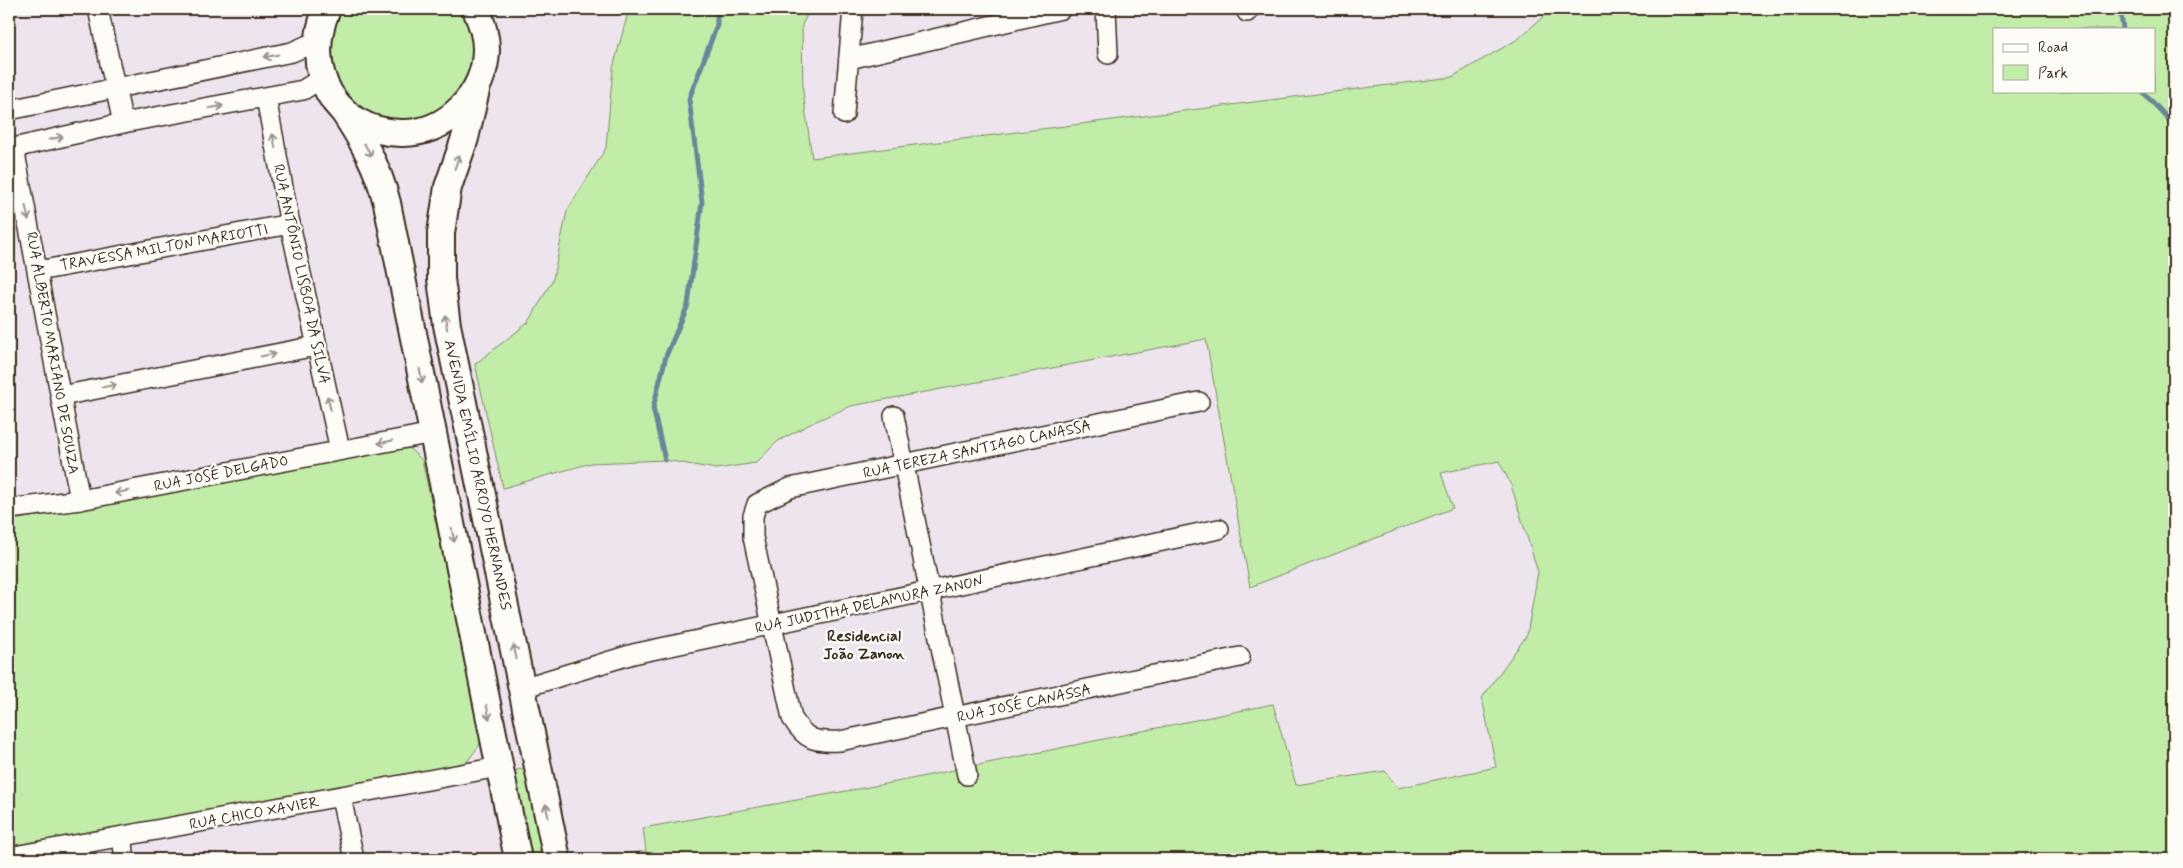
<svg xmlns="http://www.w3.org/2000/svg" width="2183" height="868" viewBox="0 0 2183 868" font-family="Mynerve,sans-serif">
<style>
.green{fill:#c2eda9;stroke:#7e8c64;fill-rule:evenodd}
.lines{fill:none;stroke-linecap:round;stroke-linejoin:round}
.stream{stroke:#6b8799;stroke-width:5}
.street-casing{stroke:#3b2a1e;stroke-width:22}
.secondary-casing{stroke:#3b2a1e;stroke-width:30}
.street{stroke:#fdfcf7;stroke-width:19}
.secondary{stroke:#fdfcf7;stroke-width:26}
.oneway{stroke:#9c938a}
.labels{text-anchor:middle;stroke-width:4.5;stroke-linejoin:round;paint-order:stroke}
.street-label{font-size:15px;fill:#3b2a1e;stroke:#fdfcf7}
.neighbourhood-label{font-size:16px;font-weight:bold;fill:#3b2a1e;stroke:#fdfcf7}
</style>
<rect width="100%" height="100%" fill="#ede4ee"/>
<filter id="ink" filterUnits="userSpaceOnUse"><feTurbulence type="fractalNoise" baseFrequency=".02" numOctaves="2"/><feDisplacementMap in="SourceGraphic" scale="10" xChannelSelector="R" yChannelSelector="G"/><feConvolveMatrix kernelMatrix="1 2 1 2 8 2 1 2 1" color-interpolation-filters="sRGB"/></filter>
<g filter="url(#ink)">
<g class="green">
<path d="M342 9H464C467 16 473 25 474 34 475 40 473 50 472 56 472 62 472 70 470 75 469 80 464 84 462 88 427 141 340 125 332 60 330 42 332 24 342 9Z"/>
<path d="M629 9H810L802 25 803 92 812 158 1452 77 1518 39 1552 9H2174V859H589L646 851 643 828 896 782 1273 704 1296 785 1385 771 1398 788 1496 767 1482 698 1527 635 1538 572 1511 485 1499 461 1441 473 1453 508 1250 587 1206 339 851 406 816 421 778 441 756 463 716 469 665 460 591 463 503 488 475 364 529 322 553 279 567 211 606 148 613 68ZM1994 29H2154V91H1994Z"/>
<polygon points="394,446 410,449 422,460 482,732 479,746 466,763 9,852 9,521"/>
<polygon points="519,769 527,771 548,859 525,859 511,774"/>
</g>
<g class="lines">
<g class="stream">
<polyline points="2120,9 2123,29"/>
<polyline points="2142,91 2174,125"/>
<polyline points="665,460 653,408 666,356 688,305 702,202 689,99 717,25 717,9"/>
</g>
<g class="street-casing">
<g id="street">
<polyline points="98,9 123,123"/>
<polyline points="1106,9 1108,54"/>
<polyline points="1247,9 1247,12"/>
<polyline points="849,59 1061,9"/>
<polyline points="266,98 290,224 340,450"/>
<polyline points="9,110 292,52 317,41"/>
<polyline points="844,114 853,9"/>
<polyline points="14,148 80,500"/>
<polyline points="9,149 123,123 303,90 322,78"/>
<polyline points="38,271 290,224"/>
<polyline points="61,396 316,346"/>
<path d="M1199 402 790 488 757 504 753 516V537L792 718C806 741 815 742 840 741L1240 657"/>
<polyline points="894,416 967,775"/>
<polyline points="9,509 80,500 433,433"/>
<polyline points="522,688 633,654 1219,529"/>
<polyline points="341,797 354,859"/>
<polyline points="122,837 125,859"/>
<polyline points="9,857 499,767"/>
</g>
</g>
<g class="secondary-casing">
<g id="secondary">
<path d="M327 9C301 68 334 132 401 133 447 134 486 94 486 49 486 34 481 22 476 9"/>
<polyline points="476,90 465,138 448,187 441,233 441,279 447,325 557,859"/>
<path d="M342 109C362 139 378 167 387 203L518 859"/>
</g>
</g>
<use href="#street" class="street"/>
<use href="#secondary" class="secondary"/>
</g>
<defs><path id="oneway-shaft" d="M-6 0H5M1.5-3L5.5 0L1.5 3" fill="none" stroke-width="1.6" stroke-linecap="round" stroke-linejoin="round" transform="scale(1.25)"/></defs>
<g class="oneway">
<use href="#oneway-shaft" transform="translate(271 56) rotate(168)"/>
<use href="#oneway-shaft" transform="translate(216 107) rotate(-10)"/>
<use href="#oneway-shaft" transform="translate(56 138) rotate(-13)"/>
<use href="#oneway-shaft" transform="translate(274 141) rotate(-101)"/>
<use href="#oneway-shaft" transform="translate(368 150) rotate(60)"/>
<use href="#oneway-shaft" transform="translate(457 162) rotate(-70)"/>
<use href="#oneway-shaft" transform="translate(27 213) rotate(79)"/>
<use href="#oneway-shaft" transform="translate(446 322) rotate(-99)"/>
<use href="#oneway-shaft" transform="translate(268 355) rotate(-11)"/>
<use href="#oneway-shaft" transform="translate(421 376) rotate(79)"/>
<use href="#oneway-shaft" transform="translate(109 386) rotate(-11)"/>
<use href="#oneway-shaft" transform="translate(329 403) rotate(-103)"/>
<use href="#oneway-shaft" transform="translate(385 442) rotate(169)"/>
<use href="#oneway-shaft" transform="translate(122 492) rotate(169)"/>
<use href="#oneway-shaft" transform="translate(453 535) rotate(79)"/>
<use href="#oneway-shaft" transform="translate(515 652) rotate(-102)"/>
<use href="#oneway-shaft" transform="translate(488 712) rotate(79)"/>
<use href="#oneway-shaft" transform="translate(547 811) rotate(-101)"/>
</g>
</g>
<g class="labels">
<g class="street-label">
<text transform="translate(164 247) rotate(-10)" y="5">TRAVESSA MILTON MARIOTTI</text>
<text transform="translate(302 274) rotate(78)" y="5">RUA ANTÔNIO LISBOA DA SILVA</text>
<text transform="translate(53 353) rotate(80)" y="5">RUA ALBERTO MARIANO DE SOUZA</text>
<text transform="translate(977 449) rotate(-12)" y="5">RUA TEREZA SANTIAGO CANASSA</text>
<text transform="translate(221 473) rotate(-11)" y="5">RUA JOSÉ DELGADO</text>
<text transform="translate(478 475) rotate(78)" y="5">AVENIDA EMÍLIO ARROYO HERNANDES</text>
<text transform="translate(869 604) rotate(-12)" y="5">RUA JUDITHA DELAMURA ZANON</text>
<text transform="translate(1024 703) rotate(-12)" y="5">RUA JOSÉ CANASSA</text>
<text transform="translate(254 813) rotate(-10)" y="5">RUA CHICO XAVIER</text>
</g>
<g class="neighbourhood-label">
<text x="864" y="641">Residencial<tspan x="864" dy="18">João Zanon</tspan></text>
</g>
</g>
<rect width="2183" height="868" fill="none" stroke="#fdfcf7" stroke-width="30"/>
<rect x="15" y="15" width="2153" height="838" fill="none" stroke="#3b2a1e" stroke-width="2" filter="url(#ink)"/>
<rect x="1993" y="28" width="162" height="65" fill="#fdfcf7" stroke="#afa8a0"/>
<rect x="2003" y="44" width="25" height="8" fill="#fdfcf7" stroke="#afa8a0"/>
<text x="2038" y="52" font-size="15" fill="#3b2a1e">Road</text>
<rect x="2003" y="65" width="25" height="15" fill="#c2eda9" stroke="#afa8a0"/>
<text x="2038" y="78" font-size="15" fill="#3b2a1e">Park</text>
</svg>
